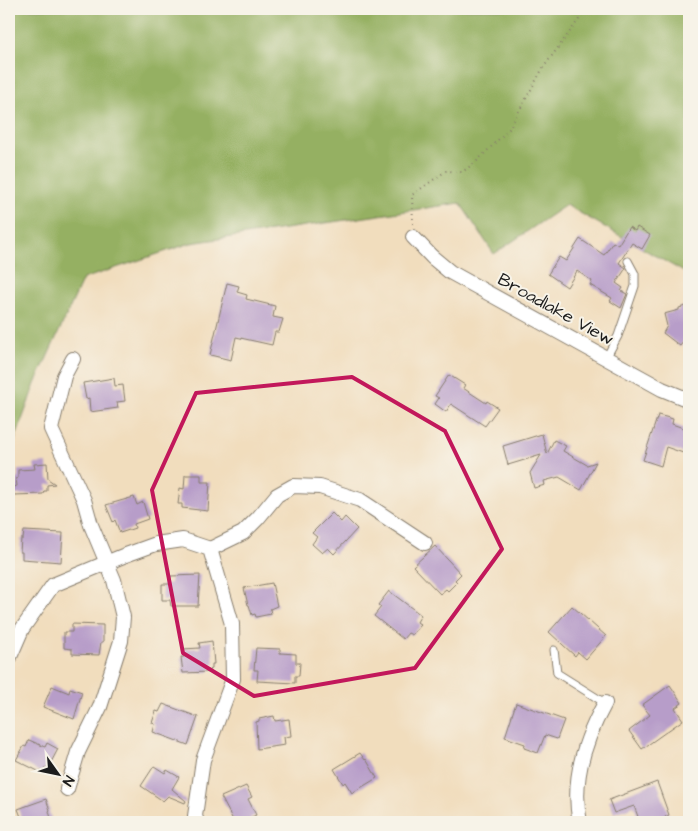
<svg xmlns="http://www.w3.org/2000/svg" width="698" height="831" viewBox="0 0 698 831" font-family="'Architects Daughter',sans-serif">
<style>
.forest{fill:#95b062;stroke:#58663f}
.building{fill:#b79dc9}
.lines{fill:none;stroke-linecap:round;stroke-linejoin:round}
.lane-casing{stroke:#867c6c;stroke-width:9}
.street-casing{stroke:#867c6c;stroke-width:16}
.path{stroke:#867c6c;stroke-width:2;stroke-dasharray:1 4;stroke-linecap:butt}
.lane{stroke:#fff;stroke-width:7}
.street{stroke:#fff;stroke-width:14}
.marked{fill:none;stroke:#c2185b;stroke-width:4;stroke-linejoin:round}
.labels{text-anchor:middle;stroke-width:4;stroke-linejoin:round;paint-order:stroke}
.street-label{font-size:18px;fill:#1c1c1c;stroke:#f7f3e8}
</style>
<rect width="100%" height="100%" fill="#f7f3e8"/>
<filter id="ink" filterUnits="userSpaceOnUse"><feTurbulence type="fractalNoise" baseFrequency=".02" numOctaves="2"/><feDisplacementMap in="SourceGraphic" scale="10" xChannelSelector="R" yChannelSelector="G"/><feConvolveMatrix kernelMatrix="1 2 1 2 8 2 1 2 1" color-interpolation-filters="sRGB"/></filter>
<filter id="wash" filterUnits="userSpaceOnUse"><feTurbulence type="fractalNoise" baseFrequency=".0096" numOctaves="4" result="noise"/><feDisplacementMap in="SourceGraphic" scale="20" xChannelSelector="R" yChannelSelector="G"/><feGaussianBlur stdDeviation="1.12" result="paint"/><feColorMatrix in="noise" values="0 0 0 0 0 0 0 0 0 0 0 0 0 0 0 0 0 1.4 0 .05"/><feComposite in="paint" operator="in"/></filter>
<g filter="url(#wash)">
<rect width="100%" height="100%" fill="#f1ddbd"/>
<polygon class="forest" points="9,9 689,9 689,275 566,205 494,254 460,203 191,243 83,279 35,384 9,456"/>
<g id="blocks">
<g class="building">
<polygon points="629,227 635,231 637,227 650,235 642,249 632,243 619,263 626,268 616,283 623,288 621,291 627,294 621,308 610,301 612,298 590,285 592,281 577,271 567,287 548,274 559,257 566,261 580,239 604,255 613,242 618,245"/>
<polygon points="227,283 239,286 237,292 247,295 246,299 275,306 273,317 283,319 279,332 275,332 272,345 236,337 231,360 210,355"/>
<polygon points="689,305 689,344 684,341 680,346 663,333 667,326 664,314 679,310 679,308"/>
<polygon points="449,375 465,385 463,388 486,403 487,401 498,408 485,426 451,404 446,412 435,404 439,398 435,396"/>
<polygon points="114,378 115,386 123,385 125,401 117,402 118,408 90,412 89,398 86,399 83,383"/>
<polygon points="658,415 673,419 672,424 689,430 689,455 666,447 661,466 643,460"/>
<polygon points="542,434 547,454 554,440 566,446 563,451 587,465 596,462 581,490 559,477 544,481 545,485 534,488 530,473 541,455 508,465 503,446"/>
<polygon points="47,463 48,479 55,484 47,485 47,491 44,491 43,494 13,495 13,487 17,486 16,479 18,478 18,470 35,469 34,464"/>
<polygon points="185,475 201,475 201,482 210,482 208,511 182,508 182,504 178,504 180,488 184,489"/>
<polygon points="134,497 137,505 143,502 148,519 134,524 135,528 120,533 115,520 113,522 106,505"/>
<polygon points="332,513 341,522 345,517 357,529 334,554 328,548 322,553 312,544 317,537 312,533"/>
<polygon points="24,531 63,533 61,562 22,559 22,552 20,552 21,539 23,539"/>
<polygon points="435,546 461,574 455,580 457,582 448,591 446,589 440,594 413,566"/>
<polygon points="200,575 198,606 171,606 170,600 162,600 162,584 170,584 171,576"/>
<polygon points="272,583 277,606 270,609 271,614 256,617 255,614 252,615 249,605 248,605 244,588"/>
<polygon points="389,591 421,615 417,622 421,625 412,635 408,633 403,639 374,616 381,607 378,605"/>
<polygon points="572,606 606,636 586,659 578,652 575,656 549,632"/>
<polygon points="72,624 103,625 103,642 101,642 99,655 72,654 72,649 64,648 64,632 72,632"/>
<polygon points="212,641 214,664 212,664 212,669 209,670 209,672 183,673 181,657 184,657 183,649 200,648 199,643"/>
<polygon points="256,648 280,649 280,653 296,654 296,663 300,663 299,676 295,676 295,683 257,681 258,670 254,670"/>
<polygon points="670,685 682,703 675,708 683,720 642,749 629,731 650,715 642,705"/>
<polygon points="52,686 69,693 70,688 82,692 74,719 43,707"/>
<polygon points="516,703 564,720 557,739 545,735 538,753 524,748 525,744 505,737"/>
<polygon points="163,704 198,717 188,745 153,732 155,724 152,723 156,711 159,712"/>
<polygon points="274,716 275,721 289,719 291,736 284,737 285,745 257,749 256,722 259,721 259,719"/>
<polygon points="29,740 45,747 47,743 58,749 48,768 46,767 43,772 41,771 40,772 16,760 24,746 26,747"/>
<polygon points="360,753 365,760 366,759 377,778 352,793 345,782 343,784 334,769"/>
<polygon points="154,766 165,773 167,770 179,777 172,789 186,801 185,803 168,796 163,801 141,786"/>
<polygon points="657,782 669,815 665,817 667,822 640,822 634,806 614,813 609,800"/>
<polygon points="246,786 252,797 248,799 256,815 250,818 252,822 234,822 221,797"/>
<polygon points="46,799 50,810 49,811 52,822 23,822 18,809"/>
</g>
</g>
</g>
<g filter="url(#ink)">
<use href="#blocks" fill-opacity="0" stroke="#867c6c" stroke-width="1"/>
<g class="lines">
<g class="lane-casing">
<g id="lane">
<polyline points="606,358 618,336 635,286 635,274 628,261"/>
<polyline points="554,650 557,673 605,703"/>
</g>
</g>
<g class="street-casing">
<g id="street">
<polyline points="413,237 432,257 450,272 662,389 689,400"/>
<polyline points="210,549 243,533 258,518 277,495 293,486 320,487 360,500 425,543"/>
<polyline points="9,659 22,629 53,585 123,556 156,544 183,540 210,549 232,624 233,679 203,760 195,816 197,822"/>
<polyline points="67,789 78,752 100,707 121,641 123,617 114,580 91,525 84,500 51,429 64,376 73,359"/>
<path d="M580 822C571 781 585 739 605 703"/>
</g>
</g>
<polyline class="path" points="413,224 412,195 446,171 462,172 476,162 509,129 543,68 580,18"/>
<use href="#lane" class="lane"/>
<use href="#street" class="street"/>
</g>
</g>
<path class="marked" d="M352 377 445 431 502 549 415 668 254 696 183 653 152 490 196 393Z"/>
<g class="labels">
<g class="street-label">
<text transform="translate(556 309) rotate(29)" y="6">Broadlake View</text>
</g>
</g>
<rect width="698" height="831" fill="none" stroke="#f7f3e8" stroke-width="30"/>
<g transform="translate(58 774) rotate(123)" stroke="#f7f3e8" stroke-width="4" paint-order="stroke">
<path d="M0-4L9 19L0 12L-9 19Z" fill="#1c1c1c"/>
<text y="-8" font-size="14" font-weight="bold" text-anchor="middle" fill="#1c1c1c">N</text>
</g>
</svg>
